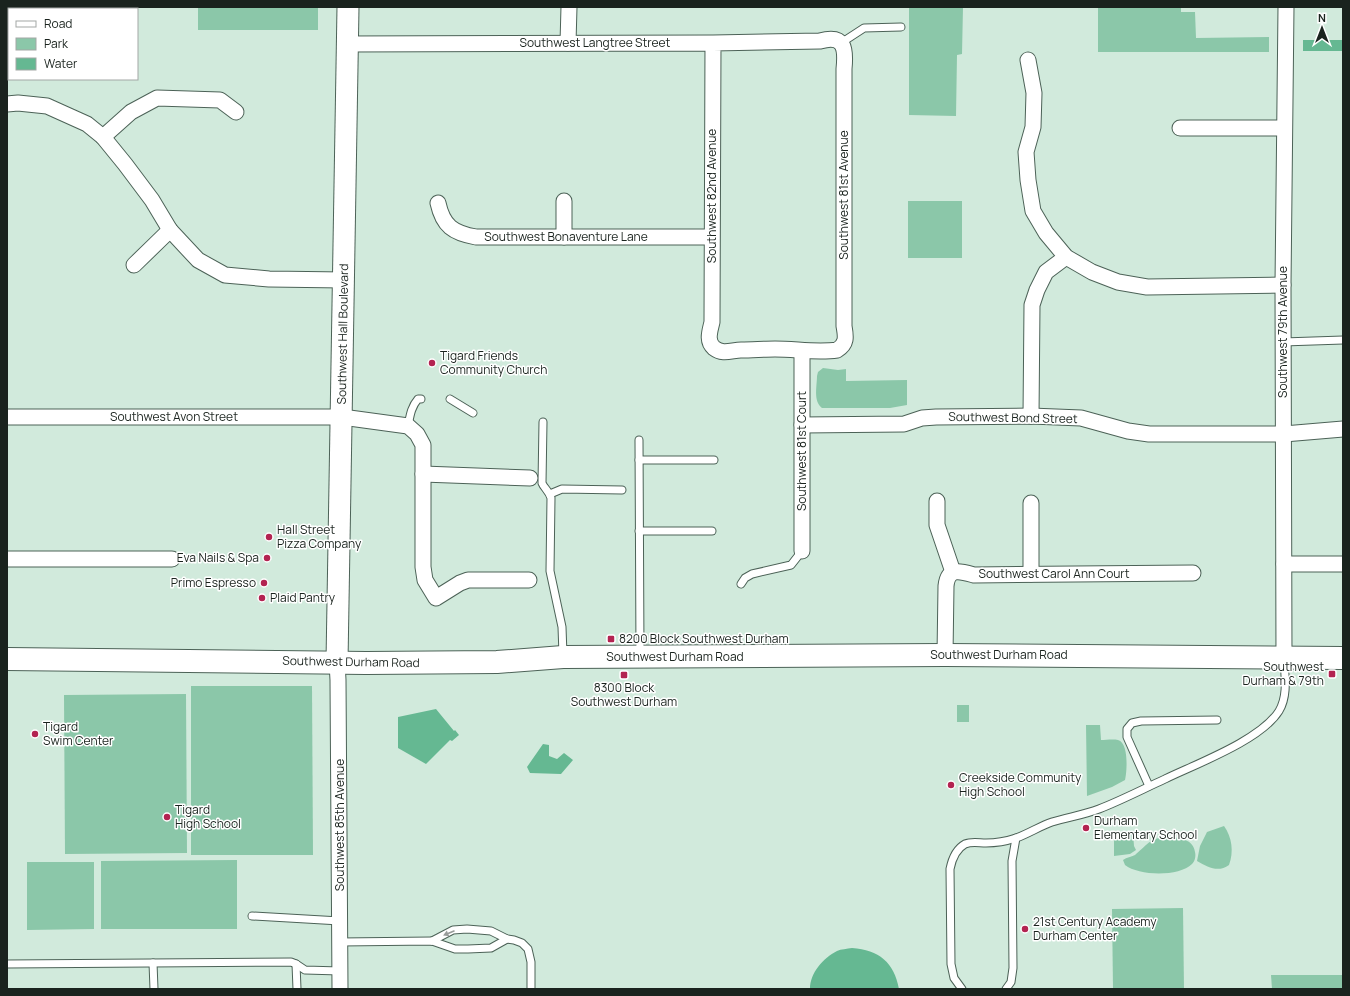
<svg xmlns="http://www.w3.org/2000/svg" width="1350" height="996" viewBox="0 0 1350 996" font-family="Manrope,sans-serif">
<style>
.green{fill:#8bc7a9}
.water{fill:#65b892}
.lines{fill:none;stroke-linecap:round;stroke-linejoin:round}
.service-casing{stroke:#4c6257;stroke-width:9}
.minor-casing{stroke:#4c6257;stroke-width:17}
.secondary-casing{stroke:#4c6257;stroke-width:23}
.primary-casing{stroke:#4c6257;stroke-width:24}
.service{stroke:#fff;stroke-width:7}
.minor{stroke:#fff;stroke-width:15}
.secondary{stroke:#fff;stroke-width:21}
.primary{stroke:#fff;stroke-width:22}
.oneway{fill:#989c9a}
.poi-dot{fill:#b32351;stroke:#fff;stroke-width:1.5}
.labels{text-anchor:middle;stroke-width:3;stroke-linejoin:round;paint-order:stroke}
.street-label{font-size:12px;fill:#1a231e;stroke:#fff}
.poi-label{font-size:12px;fill:#1a231e;stroke:#fff;text-anchor:start}
</style>
<rect width="100%" height="100%" fill="#d1eadc"/>
<g class="green">
<rect x="198" y="7" width="120" height="23"/>
<polygon points="909,7 963,7 962,54 957,55 956,116 909,115"/>
<polygon points="1098,7 1181,7 1181,12 1195,12 1196,38 1269,37 1269,52 1098,52"/>
<rect x="908" y="201" width="54" height="57"/>
<path d="M823 368 838 370 846 369V381L907 380V405L890 408H822C813 401 817 386 817 376L818 372Z"/>
<polygon points="312,686 313,855 191,855 191,686"/>
<polygon points="186,694 187,853 65,854 64,695"/>
<rect x="957" y="705" width="12" height="17"/>
<path d="M1086 725H1100L1101 740C1106 740 1113 739 1118 740 1129 743 1127 772 1125 780L1112 787 1087 796Z"/>
<path d="M1224 826C1232 837 1234 852 1229 865 1218 873 1208 867 1197 861L1200 846 1207 832Z"/>
<polygon points="1114,833 1133,833 1134,846 1136,850 1130,854 1114,856"/>
<path d="M1162 837C1174 837 1193 837 1195 852 1196 856 1195 861 1192 864 1179 877 1139 876 1125 865L1123 860C1127 857 1131 857 1135 855 1146 846 1147 841 1162 837Z"/>
<polygon points="237,860 237,929 101,929 101,861"/>
<polygon points="27,862 94,862 94,929 27,930"/>
<polygon points="1183,908 1184,989 1113,989 1112,909"/>
<polygon points="1271,975 1343,975 1343,989 1272,989"/>
</g>
<g class="water">
<rect x="1303" y="40" width="40" height="11"/>
<polygon points="436,709 454,731 455,730 459,735 452,741 450,740 426,764 398,748 398,717"/>
<polygon points="543,744 549,745 549,756 557,759 564,753 573,760 561,774 530,773 527,767"/>
<path d="M852 948C879 950 894 962 899 989H810C810 973 823 958 837 951 841 949 847 949 852 948Z"/>
</g>
<g class="lines">
<g class="service-casing">
<g id="service">
<polyline points="841,43 864,28 901,27"/>
<polyline points="1283,342 1343,340"/>
<polyline points="450,399 473,413"/>
<path d="M543 422 542 483C544 488 549 491 551 498L550 571 562 627 563 655"/>
<path d="M408 426C410 416 411 407 418 399H421"/>
<polyline points="639,440 640,653"/>
<polyline points="639,460 714,460"/>
<polyline points="550,494 562,489 622,490"/>
<polyline points="639,531 712,531"/>
<polyline points="741,584 745,578 752,574 791,565 802,551"/>
<polyline points="1149,786 1127,737 1127,729 1132,723 1141,721 1217,720"/>
<polyline points="252,916 340,921"/>
<polyline points="432,941 453,930 467,929 491,931 507,939 514,940 522,943 528,949 531,962 531,989"/>
<polyline points="340,942 432,941 455,949 468,949 491,948 507,939"/>
<polyline points="153,963 154,989"/>
<polyline points="7,964 291,962 296,964 305,970 340,971"/>
<polyline points="296,964 297,989"/>
<path d="M962 989 954 978 951 964 950 869C952 859 956 849 965 844 972 841 979 843 986 843 996 843 1007 841 1016 838 1028 834 1040 826 1052 822 1068 817 1084 815 1099 809 1122 800 1143 789 1165 779 1196 764 1261 740 1279 711 1288 696 1285 677 1284 660"/>
<polyline points="1006,989 1011,982 1013,968 1012,861 1016,838"/>
</g>
</g>
<g class="minor-casing">
<g id="minor">
<polyline points="568,43 569,7"/>
<path d="M347 44 713 43 820 41C845 34 846 49 844 69V326C846 337 847 344 837 350 817 353 796 349 775 349 764 349 752 350 741 350 732 350 723 355 714 348 706 341 710 331 712 322L713 43"/>
<polyline points="1028,60 1034,93 1033,127 1026,152 1028,180 1033,211 1046,233 1066,257 1092,272 1118,282 1147,287 1283,285"/>
<polyline points="7,104 18,103 47,106 87,124 103,137 125,164 152,200 170,230 198,260 225,275 269,279 344,280"/>
<polyline points="1180,128 1284,128"/>
<polyline points="103,137 131,112 157,98 220,100 236,112"/>
<path d="M438 203C443 226 453 233 476 237H711"/>
<polyline points="564,237 564,201"/>
<polyline points="134,265 170,230"/>
<polyline points="802,351 802,551"/>
<polyline points="1031,416 1032,305 1037,290 1046,272 1066,257"/>
<polyline points="7,417 342,417 408,426 417,434 423,445 423,567 425,580 436,598 460,583 468,580 529,580"/>
<polyline points="802,425 904,424 922,418 936,417 1031,416 1081,418 1128,431 1149,434 1284,434 1343,429"/>
<polyline points="423,474 530,478"/>
<polyline points="937,501 937,525 953,572"/>
<polyline points="1031,503 1031,574"/>
<polyline points="7,559 172,559"/>
<polyline points="1284,564 1343,564"/>
<path d="M945 655 946 586C948 567 960 571 974 575L1193 573"/>
<polyline points="1284,657 1283,285 1286,7"/>
<polyline points="337,662 338,680 340,989"/>
</g>
</g>
<g class="secondary-casing">
<polyline id="secondary" points="337,662 348,7"/>
</g>
<g class="primary-casing">
<polyline id="primary" points="7,659 366,663 497,662 563,657 945,655 1343,658"/>
</g>
<use href="#service" class="service"/>
<use href="#minor" class="minor"/>
<use href="#secondary" class="secondary"/>
<use href="#primary" class="primary"/>
</g>
<defs><path id="oneway-solid" d="M-6-.8H1V-3.2L6.5 0L1 3.2V.8H-6Z"/></defs>
<use class="oneway" href="#oneway-solid" transform="translate(449 933) rotate(157)"/>
<g class="poi-dot">
<circle cx="432" cy="363" r="4"/>
<circle cx="269" cy="537" r="4"/>
<circle cx="267" cy="558" r="4"/>
<circle cx="264" cy="583" r="4"/>
<circle cx="262" cy="598" r="4"/>
<rect x="607" y="635" width="8" height="8" rx="2"/>
<rect x="1328" y="670" width="8" height="8" rx="2"/>
<rect x="620" y="671" width="8" height="8" rx="2"/>
<circle cx="35" cy="734" r="4"/>
<circle cx="951" cy="785" r="4"/>
<circle cx="167" cy="817" r="4"/>
<circle cx="1086" cy="828" r="4"/>
<circle cx="1025" cy="929" r="4"/>
</g>
<g class="labels">
<g class="street-label">
<text x="595" y="47">Southwest Langtree Street</text>
<text transform="translate(844 195) rotate(-90)" y="4">Southwest 81st Avenue</text>
<text transform="translate(712 196) rotate(-90)" y="4">Southwest 82nd Avenue</text>
<text x="566" y="241">Southwest Bonaventure Lane</text>
<text transform="translate(1283 332) rotate(-90)" y="4">Southwest 79th Avenue</text>
<text transform="translate(343 334) rotate(-89)" y="4">Southwest Hall Boulevard</text>
<text x="174" y="421">Southwest Avon Street</text>
<text transform="translate(1013 418) rotate(1)" y="4">Southwest Bond Street</text>
<text transform="translate(802 451) rotate(-90)" y="4">Southwest 81st Court</text>
<text x="1054" y="578">Southwest Carol Ann Court</text>
<text x="999" y="659">Southwest Durham Road</text>
<text x="675" y="661">Southwest Durham Road</text>
<text transform="translate(351 662) rotate(1)" y="4">Southwest Durham Road</text>
<text transform="translate(340 825) rotate(-90)" y="4">Southwest 85th Avenue</text>
</g>
<g class="poi-label">
<text x="440" y="360">Tigard Friends<tspan x="440" dy="14">Community Church</tspan></text>
<text x="277" y="534">Hall Street<tspan x="277" dy="14">Pizza Company</tspan></text>
<text x="259" y="562" text-anchor="end">Eva Nails &amp; Spa</text>
<text x="256" y="587" text-anchor="end">Primo Espresso</text>
<text x="270" y="602">Plaid Pantry</text>
<text x="619" y="643">8200 Block Southwest Durham</text>
<text x="1324" y="671" text-anchor="end">Southwest<tspan x="1324" dy="14">Durham &amp; 79th</tspan></text>
<text x="624" y="692" text-anchor="middle">8300 Block<tspan x="624" dy="14">Southwest Durham</tspan></text>
<text x="43" y="731">Tigard<tspan x="43" dy="14">Swim Center</tspan></text>
<text x="959" y="782">Creekside Community<tspan x="959" dy="14">High School</tspan></text>
<text x="175" y="814">Tigard<tspan x="175" dy="14">High School</tspan></text>
<text x="1094" y="825">Durham<tspan x="1094" dy="14">Elementary School</tspan></text>
<text x="1033" y="926">21st Century Academy<tspan x="1033" dy="14">Durham Center</tspan></text>
</g>
</g>
<rect width="1350" height="996" fill="none" stroke="#1a231e" stroke-width="16"/>
<rect x="8" y="8" width="130" height="72" fill="#ffffff" stroke="#a3a7a5"/>
<rect x="16" y="21" width="20" height="6" fill="#ffffff" stroke="#a3a7a5"/>
<text x="44" y="28" font-size="12" fill="#1a231e">Road</text>
<rect x="16" y="38" width="20" height="12" fill="#8bc7a9" stroke="#a3a7a5"/>
<text x="44" y="48" font-size="12" fill="#1a231e">Park</text>
<rect x="16" y="58" width="20" height="12" fill="#65b892" stroke="#a3a7a5"/>
<text x="44" y="68" font-size="12" fill="#1a231e">Water</text>
<g transform="translate(1322 28)" stroke="#ffffff" stroke-width="3" paint-order="stroke">
<path d="M0-3L7 15L0 10L-7 15Z" fill="#1a231e"/>
<text y="-6" font-size="11" font-weight="bold" text-anchor="middle" fill="#1a231e">N</text>
</g>
</svg>
